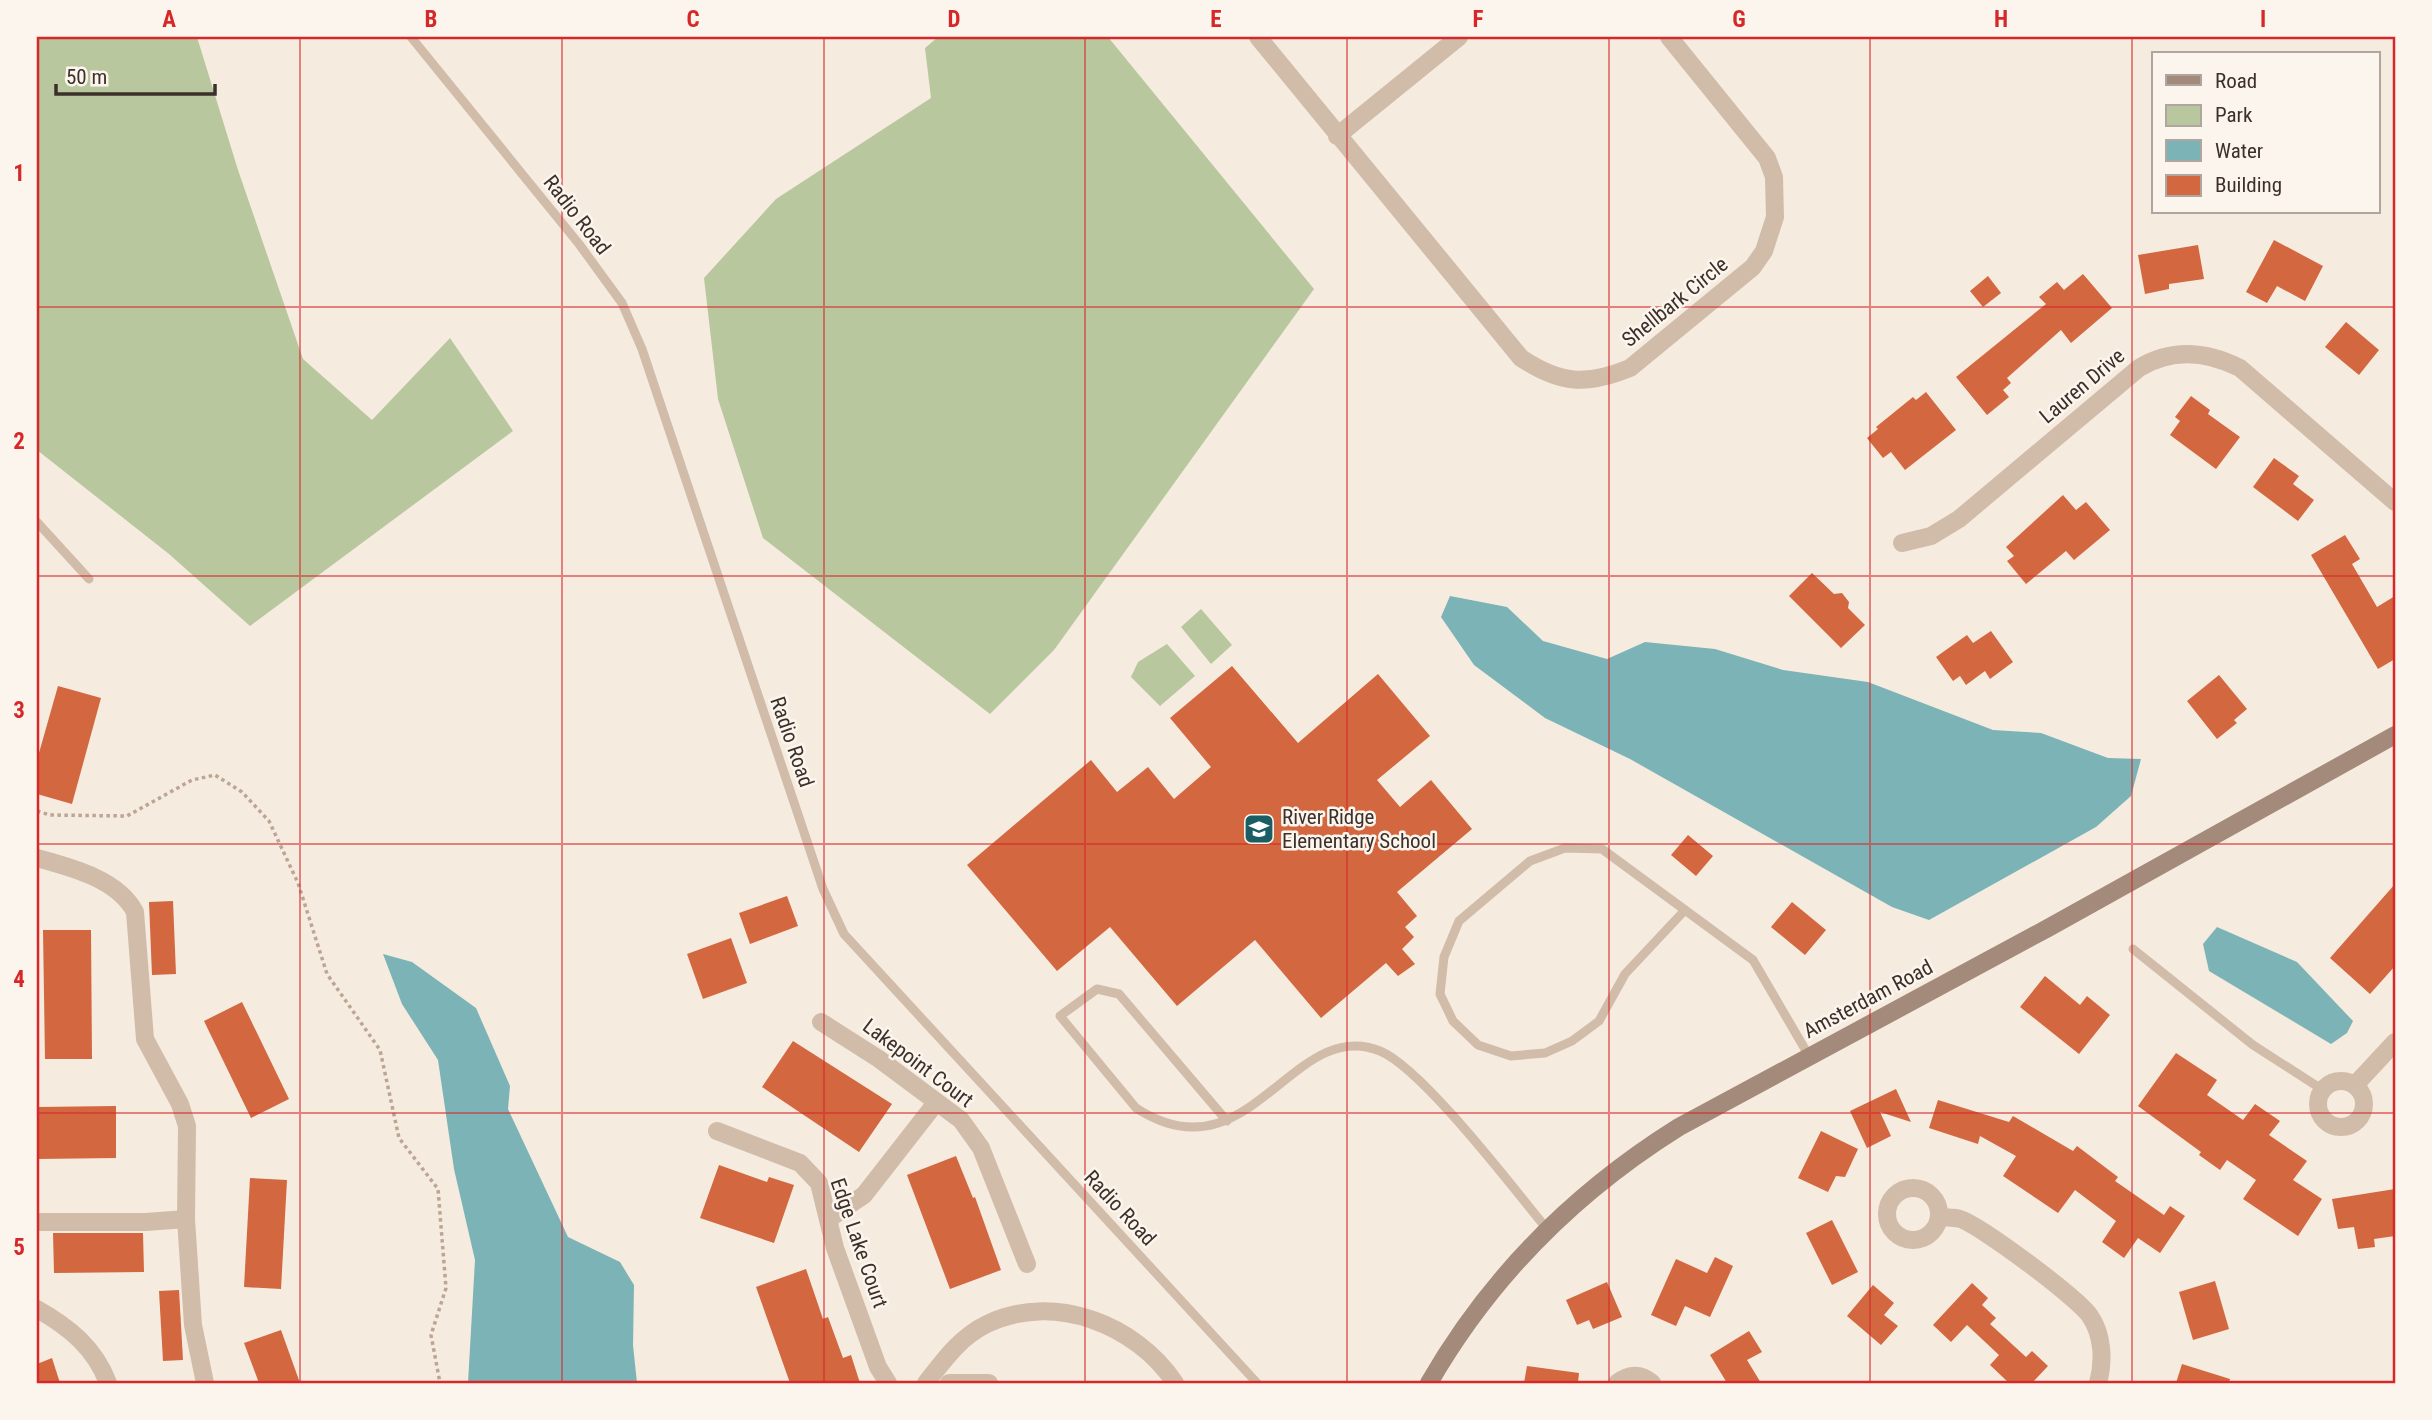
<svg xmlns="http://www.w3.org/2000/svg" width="2432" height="1420" viewBox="0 0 2432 1420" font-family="'Roboto Condensed',sans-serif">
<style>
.green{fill:#b8c79d}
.water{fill:#7bb3b6}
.building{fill:#d36740}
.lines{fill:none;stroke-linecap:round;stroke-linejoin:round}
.path{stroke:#bca593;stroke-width:3.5;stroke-dasharray:3.5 3.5;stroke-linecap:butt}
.service{stroke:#d0bca9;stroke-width:9}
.minor{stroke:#d0bca9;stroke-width:18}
.secondary{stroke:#a48a7a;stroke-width:18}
.grid{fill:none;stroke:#d62828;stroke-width:2;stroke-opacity:0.55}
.labels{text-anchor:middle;stroke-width:5;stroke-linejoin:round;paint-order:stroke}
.street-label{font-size:21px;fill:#3c302a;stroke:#fcf5ed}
.poi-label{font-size:21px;fill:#3c302a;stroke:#fcf5ed;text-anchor:start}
.neatline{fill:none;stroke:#d62828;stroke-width:2.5}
.grid-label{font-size:23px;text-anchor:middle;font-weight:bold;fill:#d62828}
</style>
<rect width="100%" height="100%" fill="#f6ebdf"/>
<g class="green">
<polygon points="37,37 197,37 238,170 303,359 372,420 450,338 513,431 250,626 169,554 37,450"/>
<polygon points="938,37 1108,37 1314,289 1054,650 990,714 763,538 718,399 704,278 776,199 931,98 925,48"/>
<polygon points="1201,609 1232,645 1211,664 1181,627"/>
<polygon points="1167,644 1195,676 1160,706 1131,677 1138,662"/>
</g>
<g class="water">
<polygon points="1450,596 1507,607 1543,641 1607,659 1645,642 1715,649 1783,670 1868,682 1993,730 2041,733 2108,758 2141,759 2131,796 2096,827 1929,920 1892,907 1630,759 1545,718 1474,665 1441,617"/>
<polygon points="2217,927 2297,962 2353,1021 2347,1033 2331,1044 2209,971 2203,944"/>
<polygon points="383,954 412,962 476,1008 510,1086 508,1109 568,1237 620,1262 634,1285 633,1345 637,1383 468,1383 475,1260 454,1169 438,1060 402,1004"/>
</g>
<g class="building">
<polygon points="2274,240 2323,266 2305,301 2277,286 2267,303 2246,292"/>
<polygon points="2198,245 2204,279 2169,284 2169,289 2145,294 2138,255"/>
<polygon points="2083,274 2112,308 2071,343 2061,330 2007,378 2011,383 2003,390 2009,397 1987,415 1956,377 2046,304 2039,297 2057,282 2064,290"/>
<polygon points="1988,276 2001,293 1983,307 1970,291"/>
<polygon points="2346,322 2379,350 2359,375 2325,347"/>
<polygon points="1926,392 1956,430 1905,470 1891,452 1883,458 1867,438 1878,429 1876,427 1913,397 1916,400"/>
<polygon points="2191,396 2210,410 2208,414 2240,437 2216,469 2170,435 2180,421 2175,417"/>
<polygon points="2274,458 2299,476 2293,484 2314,500 2298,521 2253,487"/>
<polygon points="2063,495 2076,510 2086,502 2110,530 2074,560 2066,551 2026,584 2007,561 2014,556 2006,547"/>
<polygon points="2345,535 2360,559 2352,564 2377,607 2395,596 2395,659 2378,669 2311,555"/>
<polygon points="1812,573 1834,594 1842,593 1849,602 1848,608 1865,625 1841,648 1789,596"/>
<polygon points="1991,631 2013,662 1990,679 1985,671 1966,685 1960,676 1953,681 1936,657 1967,635 1973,643"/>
<polygon points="1232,666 1298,743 1378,674 1430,736 1377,780 1400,807 1431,780 1472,829 1397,892 1417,916 1405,927 1414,937 1402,949 1415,964 1398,976 1386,963 1321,1018 1255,940 1177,1006 1110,927 1057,971 967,865 1091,760 1117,792 1148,767 1174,799 1211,767 1170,718"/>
<polygon points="2219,675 2247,709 2234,720 2237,723 2217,739 2187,701"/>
<polygon points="58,686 101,698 72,804 37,794 37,760"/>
<polygon points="1688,835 1713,856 1696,876 1671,855"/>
<polygon points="2395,884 2395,966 2370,994 2330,958"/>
<polygon points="787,896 798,926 750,944 739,913"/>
<polygon points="173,901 176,974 152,975 149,902"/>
<polygon points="1792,902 1826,930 1805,955 1771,927"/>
<polygon points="43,930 91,930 92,1059 45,1059"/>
<polygon points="731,938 747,983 703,999 687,954"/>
<polygon points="2045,976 2080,1005 2087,996 2110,1015 2079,1054 2020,1007"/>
<polygon points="242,1002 289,1099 251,1118 204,1021"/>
<polygon points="793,1041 892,1104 859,1152 762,1087"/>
<polygon points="2176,1053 2217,1080 2207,1095 2243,1120 2255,1104 2280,1121 2269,1135 2307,1161 2293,1180 2322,1199 2298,1236 2243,1199 2256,1180 2227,1160 2220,1170 2199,1155 2201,1152 2138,1106"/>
<polygon points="1896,1089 1911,1122 1880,1112 1891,1136 1867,1148 1850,1111"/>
<polygon points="1938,1100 2009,1122 2013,1116 2073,1151 2077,1146 2118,1177 2115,1181 2164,1215 2170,1206 2185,1216 2160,1253 2138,1238 2124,1258 2102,1242 2116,1221 2075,1190 2058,1213 2003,1176 2016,1156 1980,1136 1978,1144 1929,1128"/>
<polygon points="116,1106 116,1158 37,1159 37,1107"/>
<polygon points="1821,1131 1858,1149 1845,1177 1836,1176 1828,1192 1798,1178"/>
<polygon points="956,1156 973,1198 975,1197 1001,1270 950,1289 907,1175"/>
<polygon points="719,1165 767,1182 769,1177 794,1185 774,1243 700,1218"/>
<polygon points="250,1178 287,1180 281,1289 244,1287"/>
<polygon points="2395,1189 2395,1236 2374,1239 2375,1247 2358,1249 2354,1227 2338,1229 2332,1199"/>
<polygon points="1832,1220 1858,1272 1832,1285 1806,1233"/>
<polygon points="53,1233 143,1233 144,1272 54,1273"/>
<polygon points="1715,1257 1733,1266 1710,1317 1685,1306 1676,1326 1651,1315 1676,1259 1707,1273"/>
<polygon points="806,1269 823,1319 828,1317 843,1358 851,1355 860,1383 790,1383 756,1287"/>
<polygon points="2215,1281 2229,1329 2193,1340 2179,1292"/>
<polygon points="1607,1282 1622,1317 1593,1329 1589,1320 1577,1325 1566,1300"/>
<polygon points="1972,1283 1988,1298 1982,1305 1996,1318 1990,1324 2026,1357 2032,1351 2048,1366 2032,1383 2009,1383 1990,1365 1999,1355 1967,1325 1951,1342 1933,1325"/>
<polygon points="1873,1285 1894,1303 1884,1315 1898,1326 1881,1345 1847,1316"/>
<polygon points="179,1290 183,1360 163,1361 159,1291"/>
<polygon points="281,1330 300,1383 259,1383 244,1343"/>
<polygon points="1749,1331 1762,1352 1747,1360 1761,1383 1727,1383 1710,1355"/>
<polygon points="52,1358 60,1383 37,1383 37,1364"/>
<polygon points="2182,1364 2230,1379 2229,1383 2176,1383"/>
<polygon points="1527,1366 1579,1373 1578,1383 1524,1383"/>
</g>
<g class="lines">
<polyline class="path" points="37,811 50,815 127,816 192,780 215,775 242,792 269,821 298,883 327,974 380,1050 399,1138 438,1189 446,1288 431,1335 440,1383"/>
<g class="service">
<polyline points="411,37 579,244 622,303 642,349 823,889 844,934 1257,1383"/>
<polyline points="37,522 89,579"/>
<polyline points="1685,910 1625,974 1599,1021 1572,1041 1545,1053 1511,1056 1478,1045 1453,1021 1440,994 1444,957 1459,921 1530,861 1565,848 1602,849 1685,910 1753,960 1809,1056"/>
<polyline points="2133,949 2253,1045 2323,1090"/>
<path d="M1227 1121 1119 994 1097 989 1060 1016 1136 1108C1250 1182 1292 1015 1380 1051 1422 1068 1514 1189 1547 1229"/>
</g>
<g class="minor">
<path d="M1258 37 1521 358C1560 384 1586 386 1630 368L1753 267 1764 251 1775 217 1774 177 1767 158 1669 37"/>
<polyline points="1337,136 1459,37"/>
<path d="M1902 543 1931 536 1959 519 2139 368C2172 348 2206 351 2240 368L2395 502"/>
<path d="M37 858C70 867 118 879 135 912L145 1039 180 1104 187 1126 186 1219 193 1325 205 1383"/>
<polyline points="821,1022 879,1059 961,1120 981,1148 1027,1264"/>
<circle cx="2341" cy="1104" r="23"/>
<polyline points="2355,1085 2395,1042"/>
<polyline points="717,1131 800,1163 819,1183 835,1248 878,1367 888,1383"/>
<circle cx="1913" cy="1214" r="26"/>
<path d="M1939 1217C1946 1218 1954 1217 1960 1219 1980 1225 2078 1298 2090 1316 2103 1335 2104 1361 2098 1383"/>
<polyline points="830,1218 864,1195 935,1104"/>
<polyline points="37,1222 146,1222 186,1219"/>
<path d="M37 1309C69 1327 95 1348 108 1383"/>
<path d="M926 1383C944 1360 960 1337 987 1324 1053 1292 1136 1324 1175 1383"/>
<polyline points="949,1383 989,1383"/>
<path d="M1617 1383C1629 1374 1640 1373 1652 1383"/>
</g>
<path class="secondary" d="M1429 1383C1490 1277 1575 1192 1679 1127L2048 928 2395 735"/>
</g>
<path class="grid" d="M300 37V1383M562 37V1383M824 37V1383M1085 37V1383M1347 37V1383M1609 37V1383M1870 37V1383M2132 37V1383M37 307H2395M37 576H2395M37 844H2395M37 1113H2395"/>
<defs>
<g id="school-square" transform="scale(1.575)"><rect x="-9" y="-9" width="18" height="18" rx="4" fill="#1a5d63" stroke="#fcf5ed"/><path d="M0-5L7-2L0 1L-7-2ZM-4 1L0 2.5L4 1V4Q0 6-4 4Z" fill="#fff"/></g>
</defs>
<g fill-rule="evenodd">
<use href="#school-square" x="1259" y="829"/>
</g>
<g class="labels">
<g class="street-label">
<text transform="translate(577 215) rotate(52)" y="7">Radio Road</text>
<text transform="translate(1675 302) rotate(-39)" y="7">Shellbark Circle</text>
<text transform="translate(2082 386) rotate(-40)" y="7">Lauren Drive</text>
<text transform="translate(792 742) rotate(71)" y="7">Radio Road</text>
<text transform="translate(1868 999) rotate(-28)" y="7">Amsterdam Road</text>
<text transform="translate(918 1063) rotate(37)" y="7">Lakepoint Court</text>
<text transform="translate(1120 1208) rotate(47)" y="7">Radio Road</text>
<text transform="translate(859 1243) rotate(71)" y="7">Edge Lake Court</text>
</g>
<g class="poi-label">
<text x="1282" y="824">River Ridge<tspan x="1282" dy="24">Elementary School</tspan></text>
</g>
</g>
<rect width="2432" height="1420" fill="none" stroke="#fcf5ed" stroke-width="77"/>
<rect x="2152" y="52" width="228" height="161" fill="#fcf5ed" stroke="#afa69f" stroke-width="2"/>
<rect x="2166" y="75" width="35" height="10" fill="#a48a7a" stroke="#afa69f" stroke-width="2"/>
<text x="2215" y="88" font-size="21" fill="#3c302a">Road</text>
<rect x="2166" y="105" width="35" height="21" fill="#b8c79d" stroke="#afa69f" stroke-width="2"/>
<text x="2215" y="122" font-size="21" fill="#3c302a">Park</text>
<rect x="2166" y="140" width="35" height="21" fill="#7bb3b6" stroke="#afa69f" stroke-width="2"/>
<text x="2215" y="158" font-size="21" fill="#3c302a">Water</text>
<rect x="2166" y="175" width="35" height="21" fill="#d36740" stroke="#afa69f" stroke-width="2"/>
<text x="2215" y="192" font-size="21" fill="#3c302a">Building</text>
<path d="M56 84v10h159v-10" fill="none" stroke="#3c302a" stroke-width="3.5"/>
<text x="66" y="84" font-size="21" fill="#3c302a" stroke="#fcf5ed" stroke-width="5" paint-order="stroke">50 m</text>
<rect x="38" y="38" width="2356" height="1344" class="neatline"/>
<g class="grid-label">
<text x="169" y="27">A</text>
<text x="431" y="27">B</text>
<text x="693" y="27">C</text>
<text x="954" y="27">D</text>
<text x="1216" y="27">E</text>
<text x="1478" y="27">F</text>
<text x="1739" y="27">G</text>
<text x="2001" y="27">H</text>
<text x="2263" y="27">I</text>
<text x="19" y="181">1</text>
<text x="19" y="449">2</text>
<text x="19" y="718">3</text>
<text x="19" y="987">4</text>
<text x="19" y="1255">5</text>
</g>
</svg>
